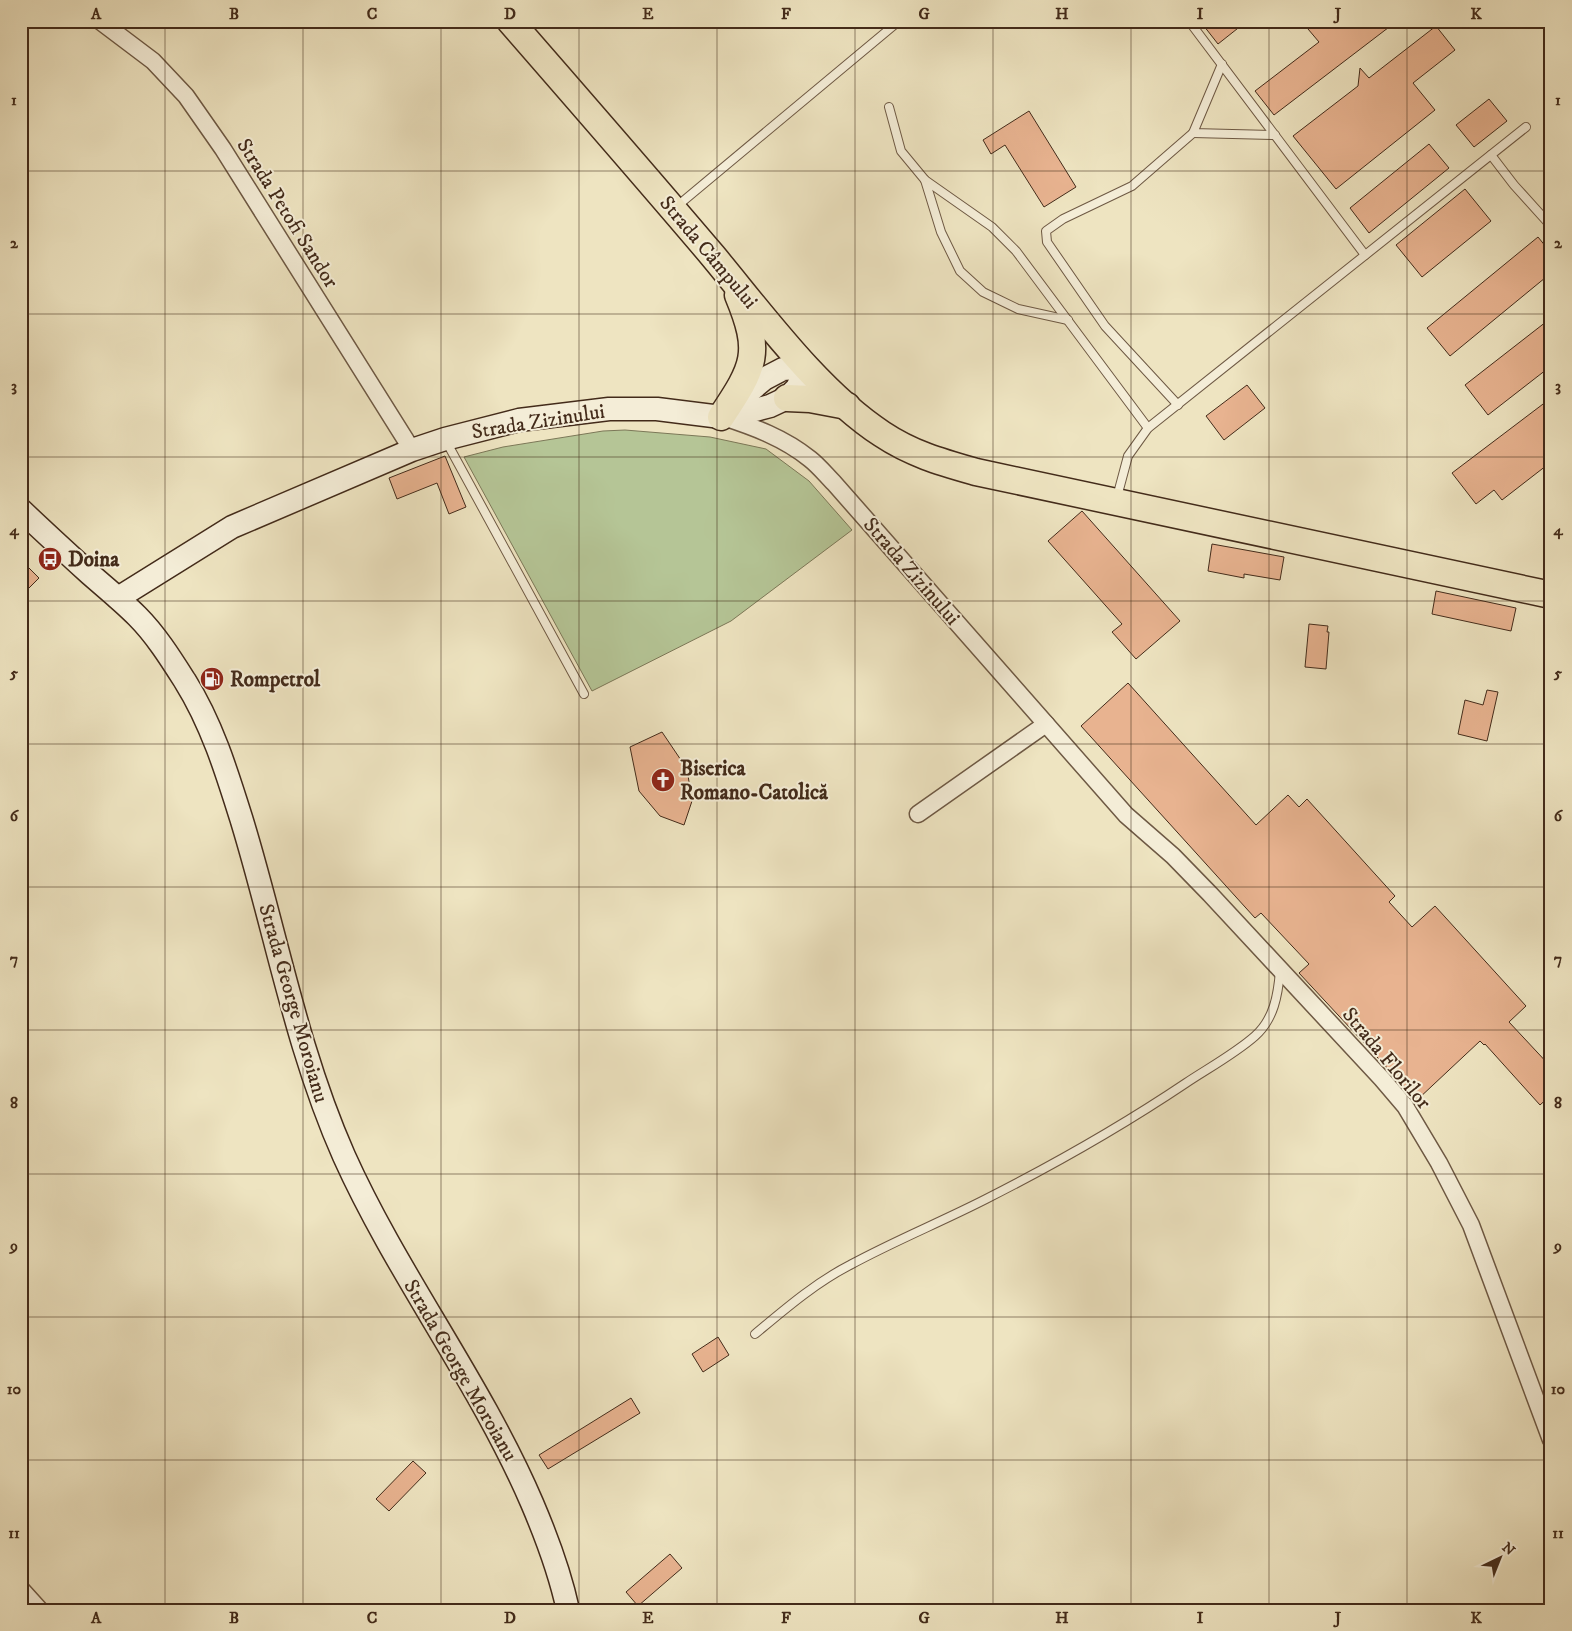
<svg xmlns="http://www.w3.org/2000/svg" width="1572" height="1631" viewBox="0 0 1572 1631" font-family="'IM FELL DW Pica',serif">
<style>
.green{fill:#b5c596;stroke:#7c7858}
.building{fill:#e8b390;stroke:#432b1a}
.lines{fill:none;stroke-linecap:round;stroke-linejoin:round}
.lane-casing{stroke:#6e5944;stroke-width:10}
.street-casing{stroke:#6e5944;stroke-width:19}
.secondary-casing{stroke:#432b1a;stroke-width:25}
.primary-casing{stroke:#432b1a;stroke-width:29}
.lane{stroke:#f4edd7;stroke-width:8}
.street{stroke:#f4edd7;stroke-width:16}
.secondary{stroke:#f4edd7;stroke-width:22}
.primary{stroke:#eee4c1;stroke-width:26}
.grid{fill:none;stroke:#432b1a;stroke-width:1;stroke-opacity:0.55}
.labels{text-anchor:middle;stroke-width:4;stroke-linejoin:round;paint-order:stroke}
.street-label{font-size:21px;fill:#432b1a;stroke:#f4edd7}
.poi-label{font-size:21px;font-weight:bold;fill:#432b1a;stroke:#f4edd7;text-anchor:start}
.neatline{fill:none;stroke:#432b1a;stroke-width:2}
.grid-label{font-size:16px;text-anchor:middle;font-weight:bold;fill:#432b1a}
</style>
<rect width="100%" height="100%" fill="#eee4c1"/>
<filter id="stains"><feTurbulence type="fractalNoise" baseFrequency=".004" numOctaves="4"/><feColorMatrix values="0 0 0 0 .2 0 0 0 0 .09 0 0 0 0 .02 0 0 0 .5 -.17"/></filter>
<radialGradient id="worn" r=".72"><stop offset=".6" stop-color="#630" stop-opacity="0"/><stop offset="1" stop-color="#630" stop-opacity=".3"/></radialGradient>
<polygon class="green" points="625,430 710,437 766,449 809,481 852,530 731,621 592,691 464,457 503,447 603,431"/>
<g class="building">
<polygon points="1200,21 1247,21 1218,44"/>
<polygon points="1318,21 1397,21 1274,115 1255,91 1319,42 1308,29"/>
<polygon points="1436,26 1455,50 1413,83 1435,110 1336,189 1293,136 1358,86 1360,68 1369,78"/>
<polygon points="1489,99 1507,121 1474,147 1456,125"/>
<polygon points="1029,111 1076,187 1044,207 1005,145 991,154 983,140"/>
<polygon points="1429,144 1449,168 1369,233 1350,208"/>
<polygon points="1465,189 1491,221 1422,277 1396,245"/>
<polygon points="1538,237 1551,253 1551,273 1450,356 1427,328"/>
<polygon points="1551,318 1551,366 1488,415 1465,385"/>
<polygon points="1247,385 1265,408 1224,440 1206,416"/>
<polygon points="1551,398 1551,462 1502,500 1494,490 1476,504 1452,473"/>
<polygon points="445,456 466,507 449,514 437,483 397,499 389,478"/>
<polygon points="1082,511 1180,621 1136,659 1112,632 1122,624 1048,541"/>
<polygon points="1212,544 1284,557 1280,580 1244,574 1244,578 1208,571"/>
<polygon points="21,560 39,578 21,596"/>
<polygon points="1436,591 1516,608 1511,631 1432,614"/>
<polygon points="1309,624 1328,626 1327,632 1329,632 1326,669 1305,667"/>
<polygon points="1128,683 1256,825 1288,795 1299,807 1307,799 1395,896 1389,902 1412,927 1435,906 1526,1006 1509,1022 1551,1067 1551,1095 1540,1105 1485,1044 1484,1045 1480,1041 1417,1100 1299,973 1309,964 1261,913 1255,918 1081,726"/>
<polygon points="1487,690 1498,692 1487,741 1458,734 1465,700 1483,705"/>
<polygon points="662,732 687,769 692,801 684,825 660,816 639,791 630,747"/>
<polygon points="718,1337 729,1355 703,1372 692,1354"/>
<polygon points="631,1398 640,1413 548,1469 539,1455"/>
<polygon points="413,1461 426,1473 389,1511 376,1499"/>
<polygon points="670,1554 682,1568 638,1606 626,1592"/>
</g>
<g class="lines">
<g class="lane-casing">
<g id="lane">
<polyline points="1189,21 1365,255"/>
<polyline points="1222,64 1193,133 1275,135"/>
<polyline points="889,107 901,151 925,180 992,227 1016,251 1148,428"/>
<polyline points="1491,155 1514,185 1551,226"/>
<polyline points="925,180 941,232 960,271 983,292 1018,309 1068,320"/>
<polyline points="676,207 899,21"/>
<polyline points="1178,405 1105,326 1047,242 1046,231 1063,219 1132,186 1193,133"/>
<polyline points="446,441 584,694"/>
<polyline points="1117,497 1128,456 1148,428 1526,127"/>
<path d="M755 1334C785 1309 815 1283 850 1265 894 1241 941 1222 986 1199 1055 1164 1122 1126 1186 1083 1207 1069 1236 1053 1255 1036 1274 1019 1278 995 1280 971"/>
</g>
</g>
<g class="street-casing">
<g id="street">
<polyline points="100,21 153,61 186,96 223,149 412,450"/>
<path d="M723 417C754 427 784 438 810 459 819 466 826 475 834 483L1126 815 1173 856 1210 894 1382 1079 1405 1106 1439 1163 1471 1225 1551 1440"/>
<polyline points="918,814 1046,724"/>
<polyline points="21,1589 40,1610"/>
</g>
</g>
<g class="secondary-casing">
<g id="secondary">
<polyline points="732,406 764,379 783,369 807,367"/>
<path d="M21 510C44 532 67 553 90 574 106 588 122 601 137 616 156 635 171 659 185 681 212 724 227 773 242 821 276 932 296 1048 344 1156 398 1276 480 1382 532 1503 547 1538 560 1573 568 1610"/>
<polyline points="118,598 232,527 412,450 445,439 519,420 609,409 657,409 721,417 755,410 770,406 787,398 797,388 807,367"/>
</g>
</g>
<g class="primary-casing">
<g id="primary">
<path d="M510 21C578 99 646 177 713 256 762 315 818 392 882 434 912 454 941 462 976 472L1551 595"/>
<polyline points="787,398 810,399 847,406"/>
<path d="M721 417C755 366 762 353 738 295"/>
</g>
</g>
<use href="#lane" class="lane"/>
<use href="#street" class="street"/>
<use href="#secondary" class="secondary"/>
<use href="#primary" class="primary"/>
</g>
<path class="grid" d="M165 21V1610M303 21V1610M441 21V1610M579 21V1610M717 21V1610M855 21V1610M993 21V1610M1131 21V1610M1269 21V1610M1407 21V1610M21 171H1551M21 314H1551M21 457H1551M21 601H1551M21 744H1551M21 887H1551M21 1030H1551M21 1174H1551M21 1317H1551M21 1460H1551"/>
<defs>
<g id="bus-disc" transform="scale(1.25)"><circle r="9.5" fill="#8f2418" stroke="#f4edd7"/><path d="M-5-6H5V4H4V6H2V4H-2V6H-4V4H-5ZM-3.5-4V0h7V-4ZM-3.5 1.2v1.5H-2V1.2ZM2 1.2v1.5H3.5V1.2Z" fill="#fff"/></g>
<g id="fuel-disc" transform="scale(1.25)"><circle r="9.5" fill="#8f2418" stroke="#f4edd7"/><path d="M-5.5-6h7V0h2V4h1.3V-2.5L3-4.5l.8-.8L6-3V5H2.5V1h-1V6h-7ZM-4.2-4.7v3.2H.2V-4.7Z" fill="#fff"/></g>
<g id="church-disc" transform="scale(1.25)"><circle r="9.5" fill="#8f2418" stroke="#f4edd7"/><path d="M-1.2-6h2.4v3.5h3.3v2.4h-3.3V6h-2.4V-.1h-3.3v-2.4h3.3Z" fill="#fff"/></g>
</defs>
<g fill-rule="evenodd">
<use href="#bus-disc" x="50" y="559"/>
<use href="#fuel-disc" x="212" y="679"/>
<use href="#church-disc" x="663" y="780"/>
</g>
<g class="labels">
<g class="street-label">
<text transform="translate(288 213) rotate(58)" y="7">Strada Petofi Sandor</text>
<text transform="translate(709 252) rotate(50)" y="7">Strada Câmpului</text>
<text transform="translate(538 421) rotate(-9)" y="7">Strada Zizinului</text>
<text transform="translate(912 571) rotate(49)" y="7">Strada Zizinului</text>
<text transform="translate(294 1003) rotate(74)" y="7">Strada George Moroianu</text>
<text transform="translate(1387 1058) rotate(50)" y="7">Strada Florilor</text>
<text transform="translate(461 1370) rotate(60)" y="7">Strada George Moroianu</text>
</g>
<g class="poi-label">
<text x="68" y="566">Doina</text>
<text x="230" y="686">Rompetrol</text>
<text x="680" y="775">Biserica<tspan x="680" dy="24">Romano-Catolică</tspan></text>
</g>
</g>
<rect width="1572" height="1631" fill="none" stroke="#eee4c1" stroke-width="55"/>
<g transform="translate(1500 1558) rotate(43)" stroke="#f4edd7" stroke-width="4" paint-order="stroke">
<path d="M0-4L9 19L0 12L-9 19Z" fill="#432b1a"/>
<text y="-8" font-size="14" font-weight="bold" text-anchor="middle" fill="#432b1a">N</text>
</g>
<rect x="28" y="28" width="1516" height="1576" class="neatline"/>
<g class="grid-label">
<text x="96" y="19">A</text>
<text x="234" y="19">B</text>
<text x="372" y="19">C</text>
<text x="510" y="19">D</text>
<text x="648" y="19">E</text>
<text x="786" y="19">F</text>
<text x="924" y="19">G</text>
<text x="1062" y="19">H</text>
<text x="1200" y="19">I</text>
<text x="1338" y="19">J</text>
<text x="1476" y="19">K</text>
<text x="14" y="105">1</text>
<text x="1558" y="105">1</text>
<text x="14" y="248">2</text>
<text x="1558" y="248">2</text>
<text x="14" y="391">3</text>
<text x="1558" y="391">3</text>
<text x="14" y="535">4</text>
<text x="1558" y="535">4</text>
<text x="14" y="678">5</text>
<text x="1558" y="678">5</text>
<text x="14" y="821">6</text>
<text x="1558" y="821">6</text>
<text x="14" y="964">7</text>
<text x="1558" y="964">7</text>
<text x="14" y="1108">8</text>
<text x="1558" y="1108">8</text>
<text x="14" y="1251">9</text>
<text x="1558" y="1251">9</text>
<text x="14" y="1394">10</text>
<text x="1558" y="1394">10</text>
<text x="14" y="1538">11</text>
<text x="1558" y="1538">11</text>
<text x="96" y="1623">A</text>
<text x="234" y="1623">B</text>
<text x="372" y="1623">C</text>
<text x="510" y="1623">D</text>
<text x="648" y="1623">E</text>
<text x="786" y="1623">F</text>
<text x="924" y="1623">G</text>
<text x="1062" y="1623">H</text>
<text x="1200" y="1623">I</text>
<text x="1338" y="1623">J</text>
<text x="1476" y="1623">K</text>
</g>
<rect width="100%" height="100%" filter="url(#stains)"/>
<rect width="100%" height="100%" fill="url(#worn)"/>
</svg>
